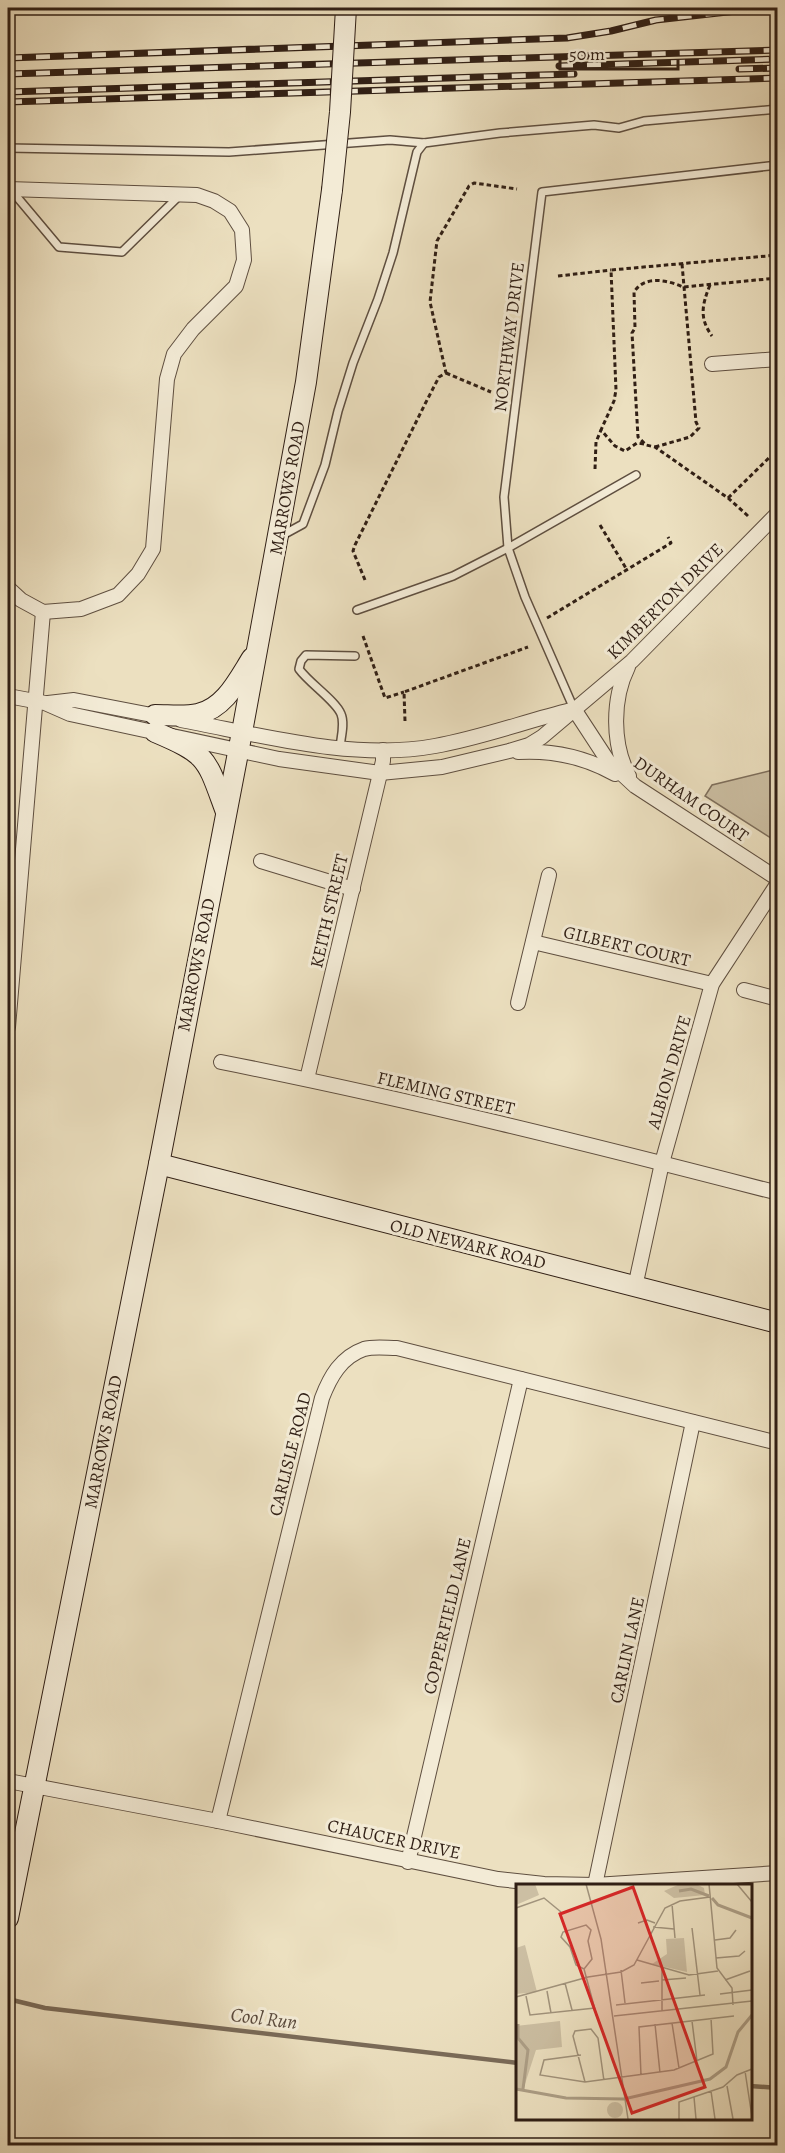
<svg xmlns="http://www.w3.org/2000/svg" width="785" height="2153" viewBox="0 0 785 2153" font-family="Alegreya,serif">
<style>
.green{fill:#ccbfa3;stroke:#7e6f5c;stroke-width:1.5}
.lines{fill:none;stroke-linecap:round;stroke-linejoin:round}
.stream{stroke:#7a6b59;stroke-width:4.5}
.lane-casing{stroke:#5f4f40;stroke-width:10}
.street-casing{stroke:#5f4f40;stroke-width:16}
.secondary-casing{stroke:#301f15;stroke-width:22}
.path{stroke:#301f15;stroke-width:3;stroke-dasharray:4.5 3;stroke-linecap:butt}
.lane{stroke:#f3ebd6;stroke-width:7}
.street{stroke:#f3ebd6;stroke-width:14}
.secondary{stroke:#f3ebd6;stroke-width:20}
.rail-casing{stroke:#301f15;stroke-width:7}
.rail{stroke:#f3ebd6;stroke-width:4.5;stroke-dasharray:14;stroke-linecap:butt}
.secondary-bridge-casing{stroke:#301f15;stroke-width:22;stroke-linecap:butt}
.secondary-bridge{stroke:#f3ebd6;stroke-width:20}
.labels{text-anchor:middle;stroke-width:6;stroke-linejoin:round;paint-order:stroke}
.street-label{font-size:18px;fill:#301f15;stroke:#f3ebd6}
.water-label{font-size:20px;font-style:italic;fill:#5b4b3d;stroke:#f3ebd6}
.inset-river{fill:none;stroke:#ac9e86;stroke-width:3}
.inset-road{fill:none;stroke:#a1937c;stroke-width:1.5}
.view{fill:#d62828;fill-opacity:0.15;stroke:#d62828;stroke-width:3}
.inset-edge{fill:none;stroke:#301f15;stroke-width:3}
</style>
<rect width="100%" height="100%" fill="#ece0c0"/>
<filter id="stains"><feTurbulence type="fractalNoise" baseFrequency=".00333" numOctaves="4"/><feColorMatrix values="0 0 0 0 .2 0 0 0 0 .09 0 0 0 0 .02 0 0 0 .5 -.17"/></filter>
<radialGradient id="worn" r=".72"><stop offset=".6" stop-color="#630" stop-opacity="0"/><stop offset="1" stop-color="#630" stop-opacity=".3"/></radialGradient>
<polygon class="green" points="777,769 777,842 705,796 712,785"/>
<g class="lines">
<g class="stream">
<polyline points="8,1999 45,2008 518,2063"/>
<polyline points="750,2086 778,2088"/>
</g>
<g class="lane-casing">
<g id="lane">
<polyline points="630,8 631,8"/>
<polyline points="8,148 229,152 390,140 424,143 500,133 594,125 619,128 644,121 778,109"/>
<polyline points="12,191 59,247 122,252 179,196"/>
<polyline points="281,536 303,524 325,465 338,411 353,363 378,299 393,253 417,152 424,143"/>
<polyline points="357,610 453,576 508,548 636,475"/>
<polyline points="574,709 525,597 508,548 504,497 542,192 778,165"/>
<path d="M340 747C341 737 345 723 341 714 336 701 309 683 299 669L301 661 306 655 355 656"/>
</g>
</g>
<g class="street-casing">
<g id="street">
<polyline points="8,189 197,195 214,201 230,211 242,230 244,260 236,286 193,329 174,354 167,379 153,549 138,574 118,595 81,609 43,612"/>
<polyline points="712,364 778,359"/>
<polyline points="8,588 21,600 43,612"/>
<path d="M628 667C612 699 612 745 629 776"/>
<polyline points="8,696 45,703 70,714 279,759 380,773 442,767 509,751 529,745 542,737 632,661 778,513"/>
<polyline points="48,703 74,700 162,717"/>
<polyline points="574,709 608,761 635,786 778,879"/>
<path d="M181 720C261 735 353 761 435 746 481 738 526 721 571 710"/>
<path d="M518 752C553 750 585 757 615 774"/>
<polyline points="261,861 353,889"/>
<polyline points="533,942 712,984"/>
<polyline points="744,990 778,999"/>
<polyline points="518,1003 549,875"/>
<polyline points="8,1027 43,612"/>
<path d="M221 1062C408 1099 593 1145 778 1193"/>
<polyline points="307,1079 383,761 383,750"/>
<polyline points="635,1287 662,1163 712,984 778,883"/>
<polyline points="8,1781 218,1821 498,1879 544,1884 595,1885 778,1873"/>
<path d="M218 1821 322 1398C330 1377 341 1357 364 1349 374 1346 387 1348 397 1348L778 1443"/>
<polyline points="408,1862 521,1379"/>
<polyline points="595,1885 693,1422"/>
</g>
</g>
<g class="secondary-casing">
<g id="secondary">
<path d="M155 715C169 715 185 717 198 714 225 708 238 680 252 658"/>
<path d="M155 732C209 755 206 758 226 812"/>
<polyline points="159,1164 778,1323"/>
<polyline points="8,1918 159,1164 242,732 306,382 332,190"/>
</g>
</g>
<g class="path">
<polyline points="558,276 611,270"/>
<path d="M710 285C702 305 699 318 712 336"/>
<polyline points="446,373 491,392"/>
<polyline points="644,444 637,443 625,451 615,446 601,430 614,401 616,390 611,270 778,255"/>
<polyline points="655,447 690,437 699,428 696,422 682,264"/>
<polyline points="595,469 596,442 601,430"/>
<polyline points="728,498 778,449"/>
<path d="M748 516 728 498 655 447 646 445 638 437 632 333 635 328 634 292C645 275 667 280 683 287L778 278"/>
<polyline points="600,525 627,570"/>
<polyline points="365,580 353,551 355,545 425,404 439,377 446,373 430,302 436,249 437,241 469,186 474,183 517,189"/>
<polyline points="547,618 671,543 668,537"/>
<polyline points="363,636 385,698 404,692"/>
<polyline points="405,721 404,692 528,647"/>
</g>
<use href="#lane" class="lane"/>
<use href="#street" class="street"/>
<use href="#secondary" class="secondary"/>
<g class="rail-casing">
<g id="rail">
<polyline points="777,13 778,13"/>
<polyline points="8,58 567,38 611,31 656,20 763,8"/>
<polyline points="559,66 778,59"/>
<polyline points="739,69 778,68"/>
<polyline points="8,74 778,50"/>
<polyline points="8,92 574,74"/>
<polyline points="8,102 778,78"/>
</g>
</g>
<use href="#rail" class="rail"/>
<g class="secondary-bridge-casing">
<polyline id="secondary-bridge" points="332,190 340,112 346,8"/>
</g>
<use href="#secondary-bridge" class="secondary-bridge"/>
</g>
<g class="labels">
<g class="street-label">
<text transform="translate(509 337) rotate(-83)" y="6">NORTHWAY DRIVE</text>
<text transform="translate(287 488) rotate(-80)" y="6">MARROWS ROAD</text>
<text transform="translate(665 601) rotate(-45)" y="6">KIMBERTON DRIVE</text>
<text transform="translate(691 799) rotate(35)" y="6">DURHAM COURT</text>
<text transform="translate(329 911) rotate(-77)" y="6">KEITH STREET</text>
<text transform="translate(627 946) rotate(13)" y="6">GILBERT COURT</text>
<text transform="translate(196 965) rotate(-79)" y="6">MARROWS ROAD</text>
<text transform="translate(669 1072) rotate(-74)" y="6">ALBION DRIVE</text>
<text transform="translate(446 1093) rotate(13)" y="6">FLEMING STREET</text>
<text transform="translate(468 1244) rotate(14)" y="6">OLD NEWARK ROAD</text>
<text transform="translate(103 1442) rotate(-79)" y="6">MARROWS ROAD</text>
<text transform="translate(290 1454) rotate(-76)" y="6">CARLISLE ROAD</text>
<text transform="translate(447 1616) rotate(-77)" y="6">COPPERFIELD LANE</text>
<text transform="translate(627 1650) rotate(-78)" y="6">CARLIN LANE</text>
<text transform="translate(394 1839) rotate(12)" y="6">CHAUCER DRIVE</text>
</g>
<g class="water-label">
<text transform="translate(264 2018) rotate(7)" y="7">Cool Run</text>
</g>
</g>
<g transform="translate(516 1884)">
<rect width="236" height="236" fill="#ece0c0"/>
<path d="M0 0H19L23 11 0 21ZM164 0H180L188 4 189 11 158 14 148 7ZM168 54 171 88 136 80 151 70 150 55ZM9 61 21 108 0 110V64ZM44 137 46 163 20 166 7 206H0V142ZM91 226a8 8 0 1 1 16 0a8 8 0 1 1-16 0Z" fill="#ccbfa3"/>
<path class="inset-river" d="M163 7 175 5 193 12M196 14 202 21 236 34M2 140V154L12 166 7 205M0 205 50 214 108 215 194 195 210 183 222 148 236 131"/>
<path class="inset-road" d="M70 0 85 55 112 235M193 0 201 84 216 104 217 121M221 0 236 18M156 20 159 54M0 24 28 14 45 28M122 39 131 36 139 39M70 41 75 46 72 57 76 75 68 85 60 81 54 63 45 53 47 48ZM137 43 158 45M176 44 184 111M199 56 214 54 220 46M200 74 223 72 229 67M121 76 173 91 202 87M68 85 81 133M146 85V128M105 86 109 119M72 93 105 88 118 81 149 24 164 17 194 13M146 96 170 94M209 96 234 87M49 99 56 126M125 99 143 97M31 107 35 129M204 110 236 106M10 112 14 131 79 124M0 113 72 93M100 121 189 111M98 132 236 117M176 137 181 177M156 139 163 184M139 140 144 189M65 171 28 176 24 191 69 198 158 186 197 170 195 134M229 187 236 233M125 191 123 143 218 132M69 198 57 152 59 147 75 145 82 154 88 197M211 202 217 235M195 207 199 235M178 213 180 235M163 235V218L207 203 221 191 236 185"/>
<path class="view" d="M117 3 189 203 116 229 44 30Z"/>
<rect width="236" height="236" class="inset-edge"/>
</g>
<rect width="785" height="2153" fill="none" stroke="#ece0c0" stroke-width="30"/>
<rect x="9" y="9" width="767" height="2135" fill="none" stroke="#301f15" stroke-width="3"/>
<rect x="15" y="15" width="755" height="2123" fill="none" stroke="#301f15" stroke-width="1.5"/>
<path d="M560 60v9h118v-9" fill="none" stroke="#301f15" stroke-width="3"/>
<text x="569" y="60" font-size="18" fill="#301f15" stroke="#f3ebd6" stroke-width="4.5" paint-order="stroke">50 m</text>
<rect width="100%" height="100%" filter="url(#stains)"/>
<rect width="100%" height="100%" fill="url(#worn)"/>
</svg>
